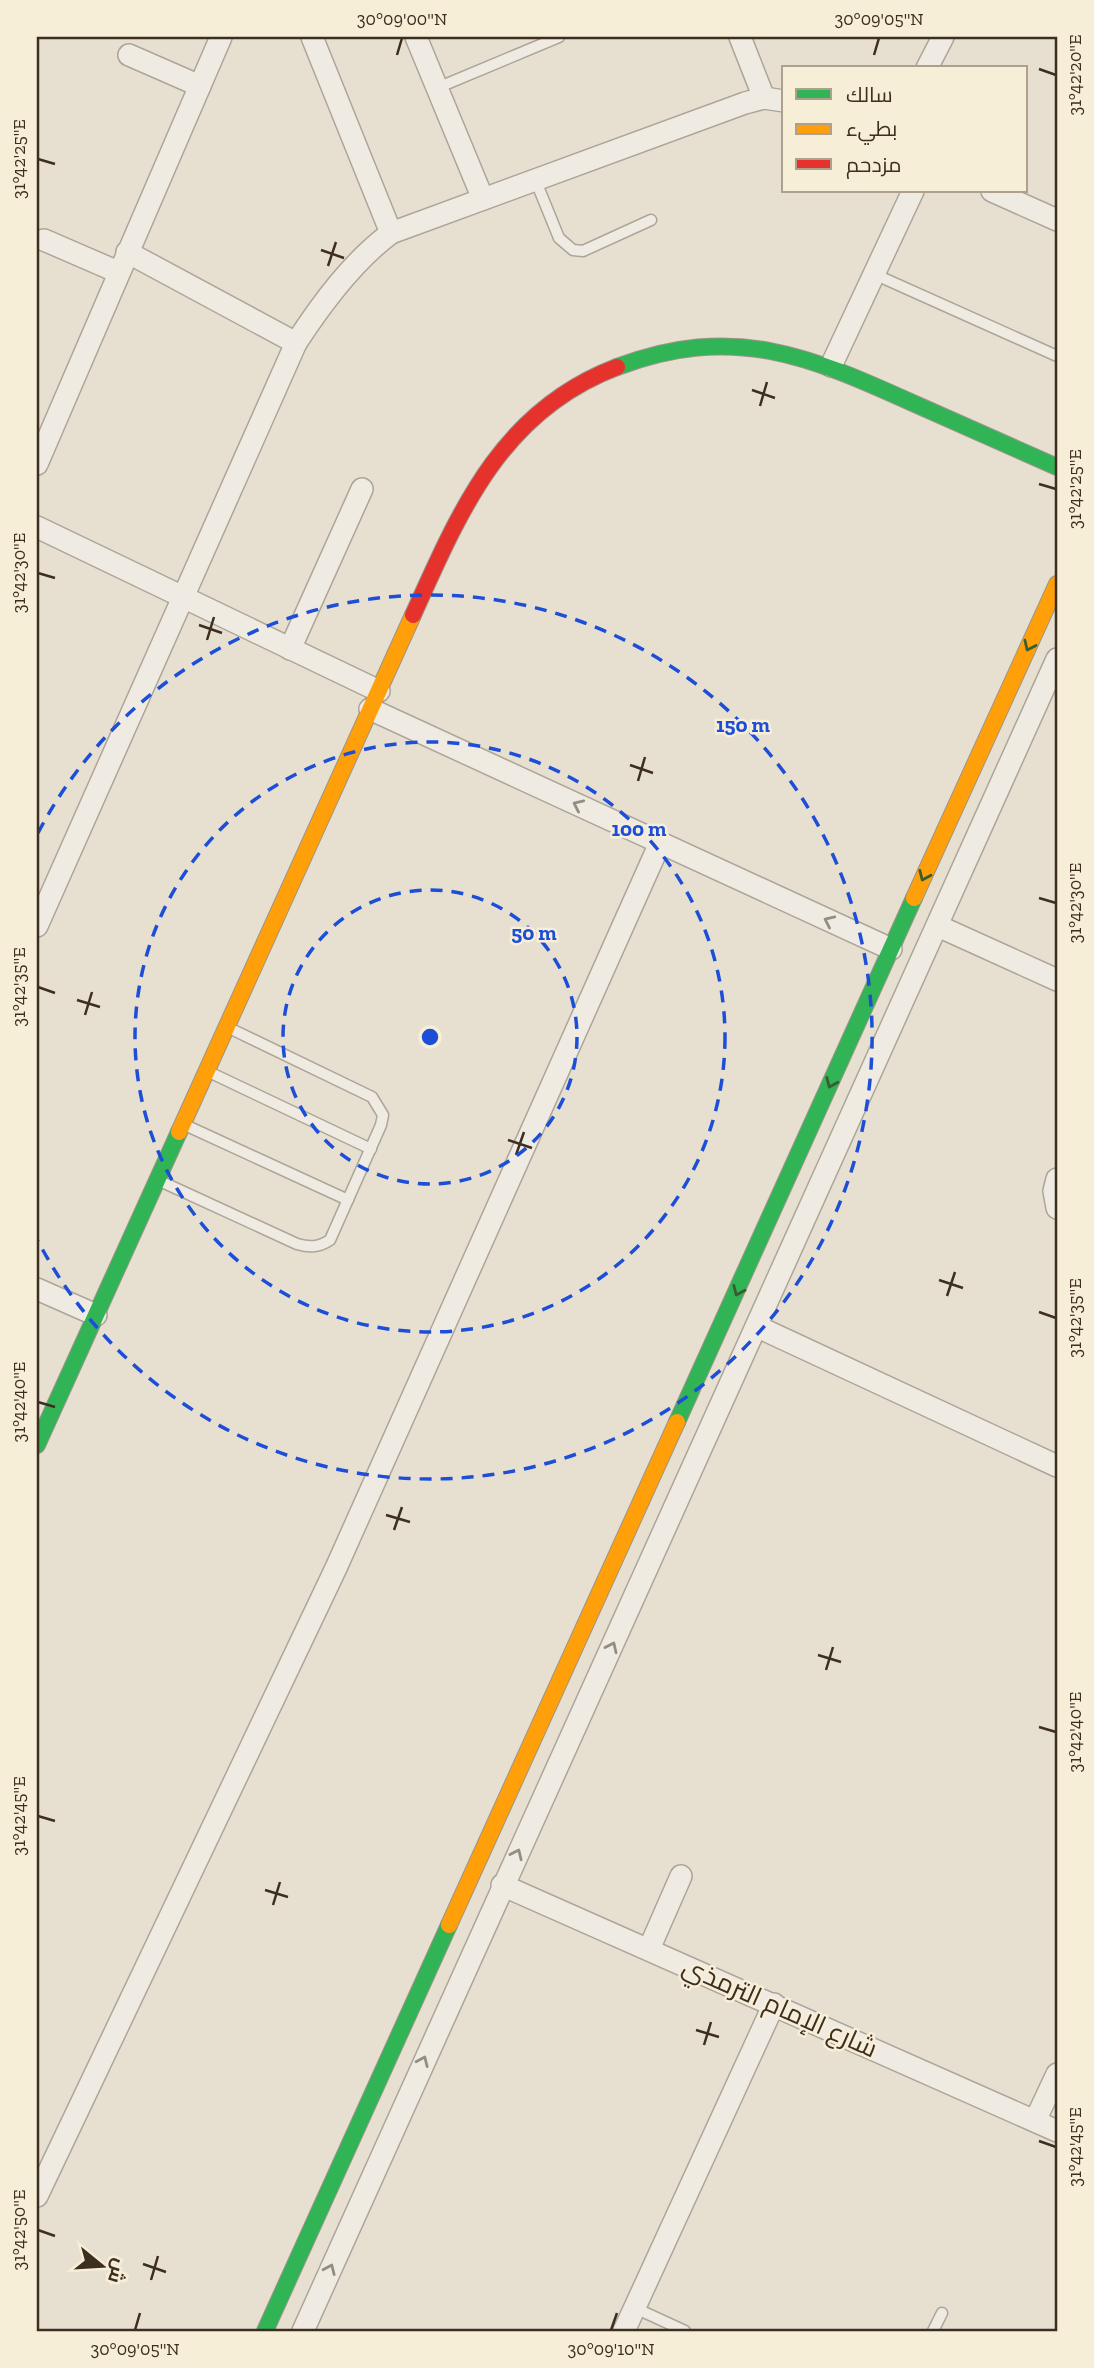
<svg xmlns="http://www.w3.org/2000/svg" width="1094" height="2368" viewBox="0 0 1094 2368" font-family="'Zilla Slab',Cairo,serif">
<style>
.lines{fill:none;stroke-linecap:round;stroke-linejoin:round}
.lane-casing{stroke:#ada599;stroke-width:13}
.street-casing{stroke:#ada599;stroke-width:24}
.fast-casing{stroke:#9c958a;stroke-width:18}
.slow-casing{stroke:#9c958a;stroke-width:18}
.jam-casing{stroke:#9c958a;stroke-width:18}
.lane{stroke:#efebe3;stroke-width:10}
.street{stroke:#efebe3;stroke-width:21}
.fast{stroke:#30b455;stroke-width:16}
.slow{stroke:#ff9f0a;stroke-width:16}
.jam{stroke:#e5322d;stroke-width:16}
.oneway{stroke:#385d33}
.oneway2{stroke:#968c82}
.ticks{fill:none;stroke:#3d2e20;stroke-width:2.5}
.ring{fill:none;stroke:#1d4ed8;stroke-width:3.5;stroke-dasharray:12 9}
.labels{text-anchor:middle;stroke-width:5;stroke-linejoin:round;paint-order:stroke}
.street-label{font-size:26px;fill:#3d2e20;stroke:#f7eed8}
.centre{fill:#1d4ed8;stroke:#f7eed8;stroke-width:3.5}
.ring-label{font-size:21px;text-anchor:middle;font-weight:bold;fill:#1d4ed8;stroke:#f7eed8;stroke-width:5;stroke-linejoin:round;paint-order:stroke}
.neatline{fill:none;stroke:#3d2e20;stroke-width:2.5}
.ticks-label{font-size:18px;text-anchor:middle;fill:#3d2e20}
</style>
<rect width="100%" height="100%" fill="#e7e0d1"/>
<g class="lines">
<g class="lane-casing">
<g id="lane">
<polyline points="437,88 559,37"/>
<polyline points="535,179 559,238 573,250 583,251 651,220"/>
<polyline points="874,274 1057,356"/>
<polyline points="209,1072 371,1149"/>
<polyline points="185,1125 348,1200"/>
<path d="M160 1181 297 1244C311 1248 319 1247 330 1240L381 1125 383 1115 372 1097 227 1027"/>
<polyline points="635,2308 685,2331"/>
<polyline points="933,2331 942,2313"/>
</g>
</g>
<g class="street-casing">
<g id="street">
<polyline points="312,37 391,233"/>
<polyline points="416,37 483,199"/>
<polyline points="740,37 764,98"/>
<polyline points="129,55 200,86"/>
<polyline points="927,68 943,37"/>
<polyline points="992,191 1057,220"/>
<polyline points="44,240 118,272"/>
<polyline points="127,252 296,343"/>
<polyline points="831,366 913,191"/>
<polyline points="37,464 221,37"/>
<polyline points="37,527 379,691"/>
<polyline points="290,649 362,489"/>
<polyline points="370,709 891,949"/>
<path d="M37 926 296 343C322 303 353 261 391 233L745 103 764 98 784 101"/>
<polyline points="938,926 1057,980"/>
<polyline points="1057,1179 1054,1191 1057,1208"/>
<polyline points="37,1289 96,1315"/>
<polyline points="758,1327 1057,1466"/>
<polyline points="502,1885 1057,2131"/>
<polyline points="649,1949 681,1876"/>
<polyline points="1035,2121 1057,2074"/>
<polyline points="37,2196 336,1568 660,843"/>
<polyline points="303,2331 1057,659"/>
<polyline points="624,2331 774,2004"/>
</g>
</g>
<g class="fast-casing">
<g id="fast">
<path d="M617 367C733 323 809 356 915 404 962 425 1009 446 1057 467"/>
<polyline points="677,1422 914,898"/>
<polyline points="37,1445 179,1132"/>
<polyline points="265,2331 449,1925"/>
</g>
</g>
<g class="slow-casing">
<g id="slow">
<polyline points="914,898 1057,584"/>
<polyline points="179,1132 413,615"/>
<polyline points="449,1925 677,1422"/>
</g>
</g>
<g class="jam-casing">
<path id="jam" d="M413 615C460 511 501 411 617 367"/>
</g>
<use href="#lane" class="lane"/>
<use href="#street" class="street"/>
<use href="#fast" class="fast"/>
<use href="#slow" class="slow"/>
<use href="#jam" class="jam"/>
</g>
<defs><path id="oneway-chevron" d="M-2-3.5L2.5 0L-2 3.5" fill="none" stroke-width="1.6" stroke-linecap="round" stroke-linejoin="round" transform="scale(1.75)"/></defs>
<g class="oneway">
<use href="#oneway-chevron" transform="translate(1029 646) rotate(115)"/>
<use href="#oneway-chevron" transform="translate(924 876) rotate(114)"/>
<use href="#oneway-chevron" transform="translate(831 1083) rotate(114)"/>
<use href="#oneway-chevron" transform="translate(738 1291) rotate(114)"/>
</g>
<g class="oneway2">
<use href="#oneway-chevron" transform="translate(578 805) rotate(-155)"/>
<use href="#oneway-chevron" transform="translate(829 921) rotate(-155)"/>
<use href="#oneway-chevron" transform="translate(612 1647) rotate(-65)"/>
<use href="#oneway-chevron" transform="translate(517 1854) rotate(-65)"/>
<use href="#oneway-chevron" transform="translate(423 2061) rotate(-66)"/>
<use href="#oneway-chevron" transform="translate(330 2269) rotate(-66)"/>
</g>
<path class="ticks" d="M397 55 402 38M874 55 879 38M1039 69 1056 75M38 159 55 164M321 250 344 258M328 266 336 242M752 390 775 398M760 406 767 382M1039 484 1056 489M38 573 55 578M199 625 222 633M207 640 214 617M630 765 653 773M638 781 645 757M1039 898 1056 903M38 987 55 993M77 1000 100 1007M85 1015 92 992M508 1140 532 1148M516 1155 524 1132M939 1280 963 1288M947 1296 955 1272M1039 1312 1056 1318M38 1402 55 1407M386 1515 410 1522M394 1530 402 1507M818 1655 841 1662M826 1670 833 1647M1039 1727 1056 1732M38 1816 55 1821M265 1890 288 1897M273 1905 280 1882M696 2030 719 2037M704 2045 711 2022M1039 2141 1056 2147M38 2230 55 2236M143 2264 166 2272M151 2280 158 2256M135 2330 140 2313M611 2330 617 2313"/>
<g class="ring">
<circle cx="430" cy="1037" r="147"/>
<circle cx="430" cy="1037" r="295"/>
<path d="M38 833A442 442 0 1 1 38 1241"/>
</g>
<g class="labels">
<g class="street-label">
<text transform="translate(780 2007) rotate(24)" y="9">شارع الإمام الترمذي</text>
</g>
</g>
<circle cx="430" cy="1037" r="10" class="centre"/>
<g class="ring-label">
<text x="743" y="732">150 m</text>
<text x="639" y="836">100 m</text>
<text x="534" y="940">50 m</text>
</g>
<rect width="1094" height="2368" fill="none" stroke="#f7eed8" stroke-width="77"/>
<rect x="782" y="66" width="245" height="126" fill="#f7eed8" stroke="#ada18e" stroke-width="2"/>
<rect x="796" y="89" width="35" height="10" fill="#30b455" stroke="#ada18e" stroke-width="2"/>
<text x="846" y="102" font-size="21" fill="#3d2e20">سالك</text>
<rect x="796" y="124" width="35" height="10" fill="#ff9f0a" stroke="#ada18e" stroke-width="2"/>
<text x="846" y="136" font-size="21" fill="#3d2e20">بطيء</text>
<rect x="796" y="159" width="35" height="10" fill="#e5322d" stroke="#ada18e" stroke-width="2"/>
<text x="846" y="172" font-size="21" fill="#3d2e20">مزدحم</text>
<g transform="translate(102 2266) rotate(108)" stroke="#f7eed8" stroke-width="5" paint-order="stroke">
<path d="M0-5L12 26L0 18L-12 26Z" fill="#3d2e20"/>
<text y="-10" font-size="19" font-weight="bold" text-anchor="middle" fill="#3d2e20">ش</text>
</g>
<rect x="38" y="38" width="1018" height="2292" class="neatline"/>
<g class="ticks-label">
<text x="402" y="25">30°09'00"N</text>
<text x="879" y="25">30°09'05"N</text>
<text transform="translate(1075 75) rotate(-90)" y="6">31°42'20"E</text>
<text transform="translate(19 159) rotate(-90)" y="6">31°42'25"E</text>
<text transform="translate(1075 489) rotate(-90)" y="6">31°42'25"E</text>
<text transform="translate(19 573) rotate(-90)" y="6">31°42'30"E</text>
<text transform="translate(1075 903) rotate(-90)" y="6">31°42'30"E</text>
<text transform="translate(19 987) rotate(-90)" y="6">31°42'35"E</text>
<text transform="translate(1075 1318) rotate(-90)" y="6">31°42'35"E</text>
<text transform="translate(19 1402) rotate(-90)" y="6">31°42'40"E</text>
<text transform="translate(1075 1732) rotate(-90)" y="6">31°42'40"E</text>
<text transform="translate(19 1816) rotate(-90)" y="6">31°42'45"E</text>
<text transform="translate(1075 2147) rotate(-90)" y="6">31°42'45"E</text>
<text transform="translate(19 2230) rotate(-90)" y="6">31°42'50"E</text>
<text x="135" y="2355">30°09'05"N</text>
<text x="611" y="2355">30°09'10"N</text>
</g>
</svg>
